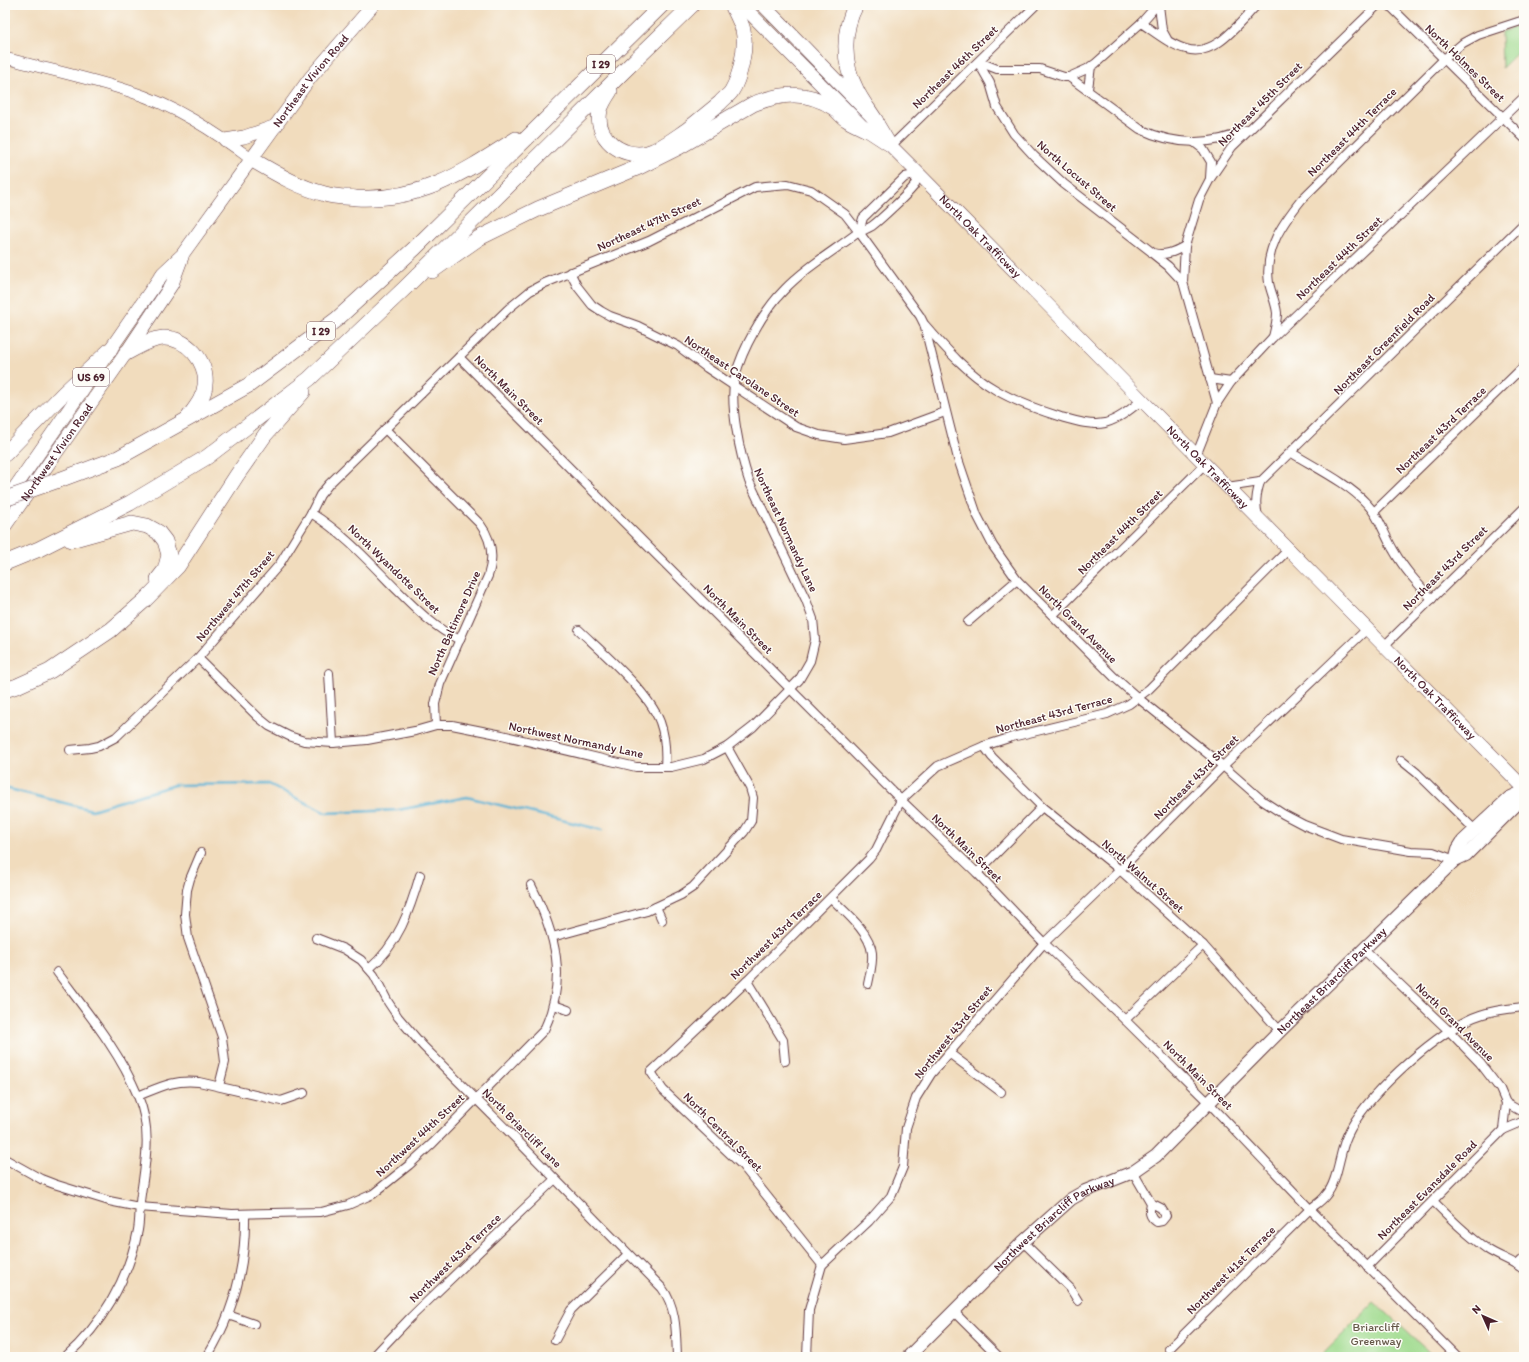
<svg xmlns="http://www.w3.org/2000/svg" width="1529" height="1362" viewBox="0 0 1529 1362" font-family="Itim,sans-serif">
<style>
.green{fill:#9fda8d;stroke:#747c5c}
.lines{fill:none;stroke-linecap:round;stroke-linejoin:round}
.stream{stroke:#56b1d4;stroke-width:2.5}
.minor-casing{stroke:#633b41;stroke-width:10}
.tertiary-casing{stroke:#633b41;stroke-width:12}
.secondary-casing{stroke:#633b41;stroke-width:14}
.primary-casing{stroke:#633b41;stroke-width:14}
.motorway-casing{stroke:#633b41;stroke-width:16}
.minor{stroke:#fff;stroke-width:8}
.tertiary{stroke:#fff;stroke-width:11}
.secondary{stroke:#fff;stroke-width:12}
.primary{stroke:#fff;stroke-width:13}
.motorway{stroke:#fff;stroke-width:15}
.motorway-bridge-casing{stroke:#633b41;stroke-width:16;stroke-linecap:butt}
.motorway-bridge{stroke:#fff;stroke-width:15}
.labels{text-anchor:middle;stroke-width:3;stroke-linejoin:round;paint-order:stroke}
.shield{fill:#fdfcf7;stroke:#806168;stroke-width:1}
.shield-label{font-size:11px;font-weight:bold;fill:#4a1f2b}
.street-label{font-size:12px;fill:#4a1f2b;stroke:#fdfcf7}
.park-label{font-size:12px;fill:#645748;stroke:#fdfcf7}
</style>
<rect width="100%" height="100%" fill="#fdfcf7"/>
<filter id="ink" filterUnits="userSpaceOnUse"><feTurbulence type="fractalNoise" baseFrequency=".025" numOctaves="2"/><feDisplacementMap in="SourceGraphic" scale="8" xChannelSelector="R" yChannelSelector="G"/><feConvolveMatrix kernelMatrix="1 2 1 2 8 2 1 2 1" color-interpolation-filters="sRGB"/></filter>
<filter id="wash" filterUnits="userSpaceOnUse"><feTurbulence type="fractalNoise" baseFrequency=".012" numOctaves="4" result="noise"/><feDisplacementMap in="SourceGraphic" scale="16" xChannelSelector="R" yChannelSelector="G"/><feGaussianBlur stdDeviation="0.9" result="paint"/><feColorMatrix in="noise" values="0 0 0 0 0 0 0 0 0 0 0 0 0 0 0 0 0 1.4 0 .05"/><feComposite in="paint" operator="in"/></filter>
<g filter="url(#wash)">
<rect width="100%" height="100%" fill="#f1dcbd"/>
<g class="green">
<polygon points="1524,24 1524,46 1502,68 1501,32"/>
<polygon points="1375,1302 1434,1357 1320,1357"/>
</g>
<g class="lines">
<polyline class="stream" points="5,788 92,810 174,785 269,784 326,813 398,810 467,797 602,830"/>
</g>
</g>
<g filter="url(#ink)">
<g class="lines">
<g class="minor-casing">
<g id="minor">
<polyline points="1159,5 1162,30 1167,39"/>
<polyline points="1389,5 1524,138"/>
<path d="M1141 23C1155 32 1170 45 1186 49 1215 58 1239 23 1257 5"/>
<path d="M978 62 990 83 997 107 1014 134 1034 156 1064 184 1153 253C1165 256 1174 252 1185 246"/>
<path d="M979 62 997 69H1040L1064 77H1069L1140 129C1173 145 1212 147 1246 130"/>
<polyline points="1069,77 1087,69 1095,64 1141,23 1157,5"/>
<polyline points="1088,89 1091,66"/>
<polyline points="1194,142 1203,149 1211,162 1210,178"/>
<polyline points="891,146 1036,5"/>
<polyline points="859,232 863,218 905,177 919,174"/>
<polyline points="1153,254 1168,266 1183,282"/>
<polyline points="570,272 577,286 592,305 601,311 610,316 638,326 678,346 707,368 796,427 819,435 844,439 888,433 945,412"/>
<path d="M925 325C946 349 968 374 996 390 1016 402 1039 410 1061 417 1075 421 1091 426 1105 423 1119 419 1131 409 1141 401"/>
<path d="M1273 337C1275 329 1277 321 1277 313 1276 303 1271 293 1269 283 1264 249 1282 224 1302 199L1444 59 1463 43 1478 35 1524 20"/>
<polyline points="459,357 901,800 977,873 1044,943 1125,1020 1209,1103 1310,1209 1457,1357"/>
<polyline points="1210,379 1231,382"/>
<polyline points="1217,403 1183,282 1185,246 1199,200 1210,179 1232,147 1378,5"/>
<path d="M385 429 480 524C492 540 494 558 488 576L440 684 435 704 436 725"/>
<path d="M1292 453C1316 468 1348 483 1367 504 1380 517 1384 535 1394 551 1404 569 1418 584 1432 599"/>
<polyline points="1196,456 1217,403 1231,382 1273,337 1524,97"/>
<polyline points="1227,487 1260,482"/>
<polyline points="1374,512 1524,366"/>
<path d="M311 513C345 534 371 564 398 591 417 610 436 629 460 640"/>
<path d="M1258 516C1255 504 1256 495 1260 482L1524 223"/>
<polyline points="1053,615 1204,465"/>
<polyline points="968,622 1017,580"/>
<path d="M579 630C603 653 648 691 660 722 665 736 666 753 665 767"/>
<polyline points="1384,646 1524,508"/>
<path d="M198 658 258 717 269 726 289 736 304 741 333 743 367 740 415 731 436 725H452L502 735 636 767H671L704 759 727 747 753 727 799 680 810 661 815 640 813 619 806 600 749 481C740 454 729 405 735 377 742 349 764 310 784 290 805 268 832 252 856 234 861 231 867 229 872 226 880 220 909 193 914 186 916 182 917 178 919 174"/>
<polyline points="329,673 333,743"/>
<polyline points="984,746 992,757 1042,807 1120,870 1203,945 1280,1031"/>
<polyline points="70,750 90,748 99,746 116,737 198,658 279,565 311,513 320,495 329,484 508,309 530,291 545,283 649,241 755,187 788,184 811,190 845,214 859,232 920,316 924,324 958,459 977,515 993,546 1017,580 1114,677 1138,698 1223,766 1263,801 1283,814 1304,825 1341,839 1411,851 1433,852 1455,860"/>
<polyline points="1401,760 1417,773 1475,830"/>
<polyline points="201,853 190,879 187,890 185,914 188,938 222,1037 225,1062 219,1086"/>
<polyline points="977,873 1042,807"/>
<path d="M831 898C845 912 870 932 872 953 873 963 870 974 868 984"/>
<polyline points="656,907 662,920"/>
<polyline points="552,937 647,911 681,895 693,887 744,832 751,821 753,798 750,788 727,747"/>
<path d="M316 938 344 949 361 960 374 975 388 1002 398 1017 423 1046 517 1140 662 1288C677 1308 676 1334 677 1357"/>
<polyline points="1364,950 1449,1031 1480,1063 1500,1089 1506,1103 1524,1113"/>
<path d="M369 969C398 945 410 910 420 875"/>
<path d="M57 972C86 1011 119 1050 138 1096 152 1130 146 1159 141 1194 139 1206 140 1219 138 1230 129 1278 102 1325 65 1357"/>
<polyline points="747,981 783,1040 785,1061"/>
<polyline points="554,1005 568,1010"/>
<polyline points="1125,1020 1203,945"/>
<polyline points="949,1053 1001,1092"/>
<path d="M138 1096C160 1087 175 1079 199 1082L281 1101 304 1093"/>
<polyline points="1503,1130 1506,1103"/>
<path d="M5 1159 41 1179 54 1184 109 1201 139 1207 232 1214 321 1212 348 1205 373 1194 409 1165 433 1143 544 1030C568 978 556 935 531 885"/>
<path d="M1133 1172 1151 1203 1161 1208 1166 1216 1162 1221 1157 1222C1149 1217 1149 1212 1151 1203"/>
<path d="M1433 1201C1450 1218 1467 1235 1487 1249 1499 1257 1514 1261 1524 1270"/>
<polyline points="1023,1242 1070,1288 1078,1301"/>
<polyline points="1518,1264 1524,1258"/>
<polyline points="822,1265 742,1165 663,1090 651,1072 747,981 869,859 876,850 901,800 938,766 984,746 1012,737 1107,714 1129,704 1149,689 1288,550"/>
<polyline points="1367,1267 1503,1130 1524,1121"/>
<polyline points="953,1311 999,1357"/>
<polyline points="228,1315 254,1324"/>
<polyline points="555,1340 571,1310 628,1254"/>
<path d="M1169 1349 1310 1209C1315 1205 1322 1201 1326 1195 1338 1182 1339 1153 1347 1136 1364 1097 1430 1039 1468 1020 1486 1011 1505 1009 1524 1007"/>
<path d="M207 1357C234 1313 246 1265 245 1214"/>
<polyline points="373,1357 411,1317 555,1179"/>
<polyline points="807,1357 809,1310 822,1265 869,1221 891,1196 903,1167 906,1128 916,1098 931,1074 1044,943 1120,870 1223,766 1367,629"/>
</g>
</g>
<g class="tertiary-casing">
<path id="tertiary" d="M5 58C46 69 89 78 129 91 174 105 214 131 251 159"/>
</g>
<g class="secondary-casing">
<g id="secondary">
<polyline points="1455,860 1458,849 1463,841 1509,798 1524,791"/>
<path id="s1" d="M908 1357 1023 1242 1071 1199 1085 1191 1133 1172 1156 1156 1280 1031 1455 860 1466 855 1516 805 1524 793"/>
</g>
</g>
<g class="primary-casing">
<g id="primary">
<polyline points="742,5 865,129 888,144"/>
<path id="s2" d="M763 5 876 121 891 146 919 174 1524 788"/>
<polyline points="225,140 244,137 276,126"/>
<path id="s3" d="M5 502 163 273 182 255 310 78 373 5"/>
<path id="s4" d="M5 526 126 353 172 284 182 257"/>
</g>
</g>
<g class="motorway-casing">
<g id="motorway">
<path d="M856 5C842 30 843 64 856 89 861 100 869 110 876 121"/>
<path d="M610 91C606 97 602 103 600 110 594 137 621 159 647 153 662 149 675 138 687 130 698 121 709 112 720 103 723 99 728 96 731 92 740 78 747 47 743 30 741 22 736 13 732 5"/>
<path d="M251 159C275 173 298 187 325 194 335 197 346 197 356 198 422 201 463 173 516 139"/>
<path d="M432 271 479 238 538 209 639 167 679 147 753 104C782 93 807 90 834 108 838 111 841 116 846 119 851 123 859 126 865 129"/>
<path d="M126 353C138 347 149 339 163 338 187 337 208 362 205 385 204 398 195 408 188 418"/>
<polyline points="5,454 64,393 110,350"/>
<polyline points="59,480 118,458 249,385 337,319 415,248 662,5"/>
<polyline points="71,540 132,523 147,526 158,532 165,541 169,555 165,570 158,579"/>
<polyline points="5,563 39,549 130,503 207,457 309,379 406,287 623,72 692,5"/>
<polyline points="5,690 17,686 50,671 111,630 145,600 178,566 237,475 265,435 303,392"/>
</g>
</g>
<use href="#minor" class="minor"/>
<use href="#tertiary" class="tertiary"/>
<use href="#secondary" class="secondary"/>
<use href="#primary" class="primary"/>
<use href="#motorway" class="motorway"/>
<g class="motorway-bridge-casing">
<polyline id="motorway-bridge" points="5,499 59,480"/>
</g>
<use href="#motorway-bridge" class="motorway-bridge"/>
</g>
</g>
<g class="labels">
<g class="shield">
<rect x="587" y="55" width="28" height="18" rx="3"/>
<rect x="307" y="322" width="28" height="18" rx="3"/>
<rect x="73" y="368" width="36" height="18" rx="3"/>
</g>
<g class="shield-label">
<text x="601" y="68">I 29</text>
<text x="321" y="335">I 29</text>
<text x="91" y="381">US 69</text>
</g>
<g class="street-label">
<text transform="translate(1465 63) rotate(44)" y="4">North Holmes Street</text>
<text transform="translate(955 67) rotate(-44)" y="4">Northeast 46th Street</text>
<text dy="4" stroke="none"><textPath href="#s3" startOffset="521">Northeast Vivion Road</textPath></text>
<text transform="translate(1260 104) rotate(-45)" y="4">Northeast 45th Street</text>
<text transform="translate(1352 132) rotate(-45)" y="4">Northeast 44th Terrace</text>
<text transform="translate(1077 176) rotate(41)" y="4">North Locust Street</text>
<text transform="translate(649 224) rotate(-25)" y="4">Northeast 47th Street</text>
<text dy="4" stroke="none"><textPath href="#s2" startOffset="318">North Oak Trafficway</textPath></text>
<text transform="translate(1339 258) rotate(-44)" y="4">Northeast 44th Street</text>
<text transform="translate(1384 344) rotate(-45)" y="4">Northeast Greenfield Road</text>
<text transform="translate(742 376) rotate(34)" y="4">Northeast Carolane Street</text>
<text transform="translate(509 390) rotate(45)" y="4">North Main Street</text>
<text transform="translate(1441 430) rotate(-44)" y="4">Northeast 43rd Terrace</text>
<text dy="4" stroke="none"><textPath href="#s4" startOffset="90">Northwest Vivion Road</textPath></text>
<text dy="4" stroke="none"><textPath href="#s2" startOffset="642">North Oak Trafficway</textPath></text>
<text transform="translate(786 530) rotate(65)" y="4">Northeast Normandy Lane</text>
<text transform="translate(1120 532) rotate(-45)" y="4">Northeast 44th Street</text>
<text transform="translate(1445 568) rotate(-45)" y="4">Northeast 43rd Street</text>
<text transform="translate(394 569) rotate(44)" y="4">North Wyandotte Street</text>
<text transform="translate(235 596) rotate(-50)" y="4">Northwest 47th Street</text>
<text transform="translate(738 619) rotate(45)" y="4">North Main Street</text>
<text transform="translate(454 623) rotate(-66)" y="4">North Baltimore Drive</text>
<text transform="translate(1078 624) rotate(45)" y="4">North Grand Avenue</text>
<text dy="4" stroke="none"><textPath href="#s2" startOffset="966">North Oak Trafficway</textPath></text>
<text transform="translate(1054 714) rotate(-15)" y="4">Northeast 43rd Terrace</text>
<text transform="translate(576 740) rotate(12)" y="4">Northwest Normandy Lane</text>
<text transform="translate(1196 777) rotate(-45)" y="4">Northeast 43rd Street</text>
<text transform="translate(967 848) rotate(44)" y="4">North Main Street</text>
<text transform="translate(1143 876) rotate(41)" y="4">North Walnut Street</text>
<text transform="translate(776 935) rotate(-44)" y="4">Northwest 43rd Terrace</text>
<text dy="4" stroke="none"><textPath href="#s1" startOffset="571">Northeast Briarcliff Parkway</textPath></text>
<text transform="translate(1455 1022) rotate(45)" y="4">North Grand Avenue</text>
<text transform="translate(953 1032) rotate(-51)" y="4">Northwest 43rd Street</text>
<text transform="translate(1198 1075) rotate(45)" y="4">North Main Street</text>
<text transform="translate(522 1128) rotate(45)" y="4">North Briarcliff Lane</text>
<text transform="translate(723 1132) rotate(45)" y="4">North Central Street</text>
<text transform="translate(420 1135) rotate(-43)" y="4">Northwest 44th Street</text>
<text transform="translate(1427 1190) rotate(-45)" y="4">Northeast Evansdale Road</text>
<text dy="4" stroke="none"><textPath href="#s1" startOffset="199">Northwest Briarcliff Parkway</textPath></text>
<text transform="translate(455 1258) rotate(-44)" y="4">Northwest 43rd Terrace</text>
<text transform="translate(1231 1270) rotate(-45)" y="4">Northwest 41st Terrace</text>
</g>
<g class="park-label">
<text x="1376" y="1331">Briarcliff<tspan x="1376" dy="14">Greenway</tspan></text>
</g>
</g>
<rect width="1529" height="1362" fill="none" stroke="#fdfcf7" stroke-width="20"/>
<g transform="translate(1483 1316) rotate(315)" stroke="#fdfcf7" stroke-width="3" paint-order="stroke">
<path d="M0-3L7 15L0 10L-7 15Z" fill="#4a1f2b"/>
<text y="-6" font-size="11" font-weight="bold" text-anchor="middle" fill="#4a1f2b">N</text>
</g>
</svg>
